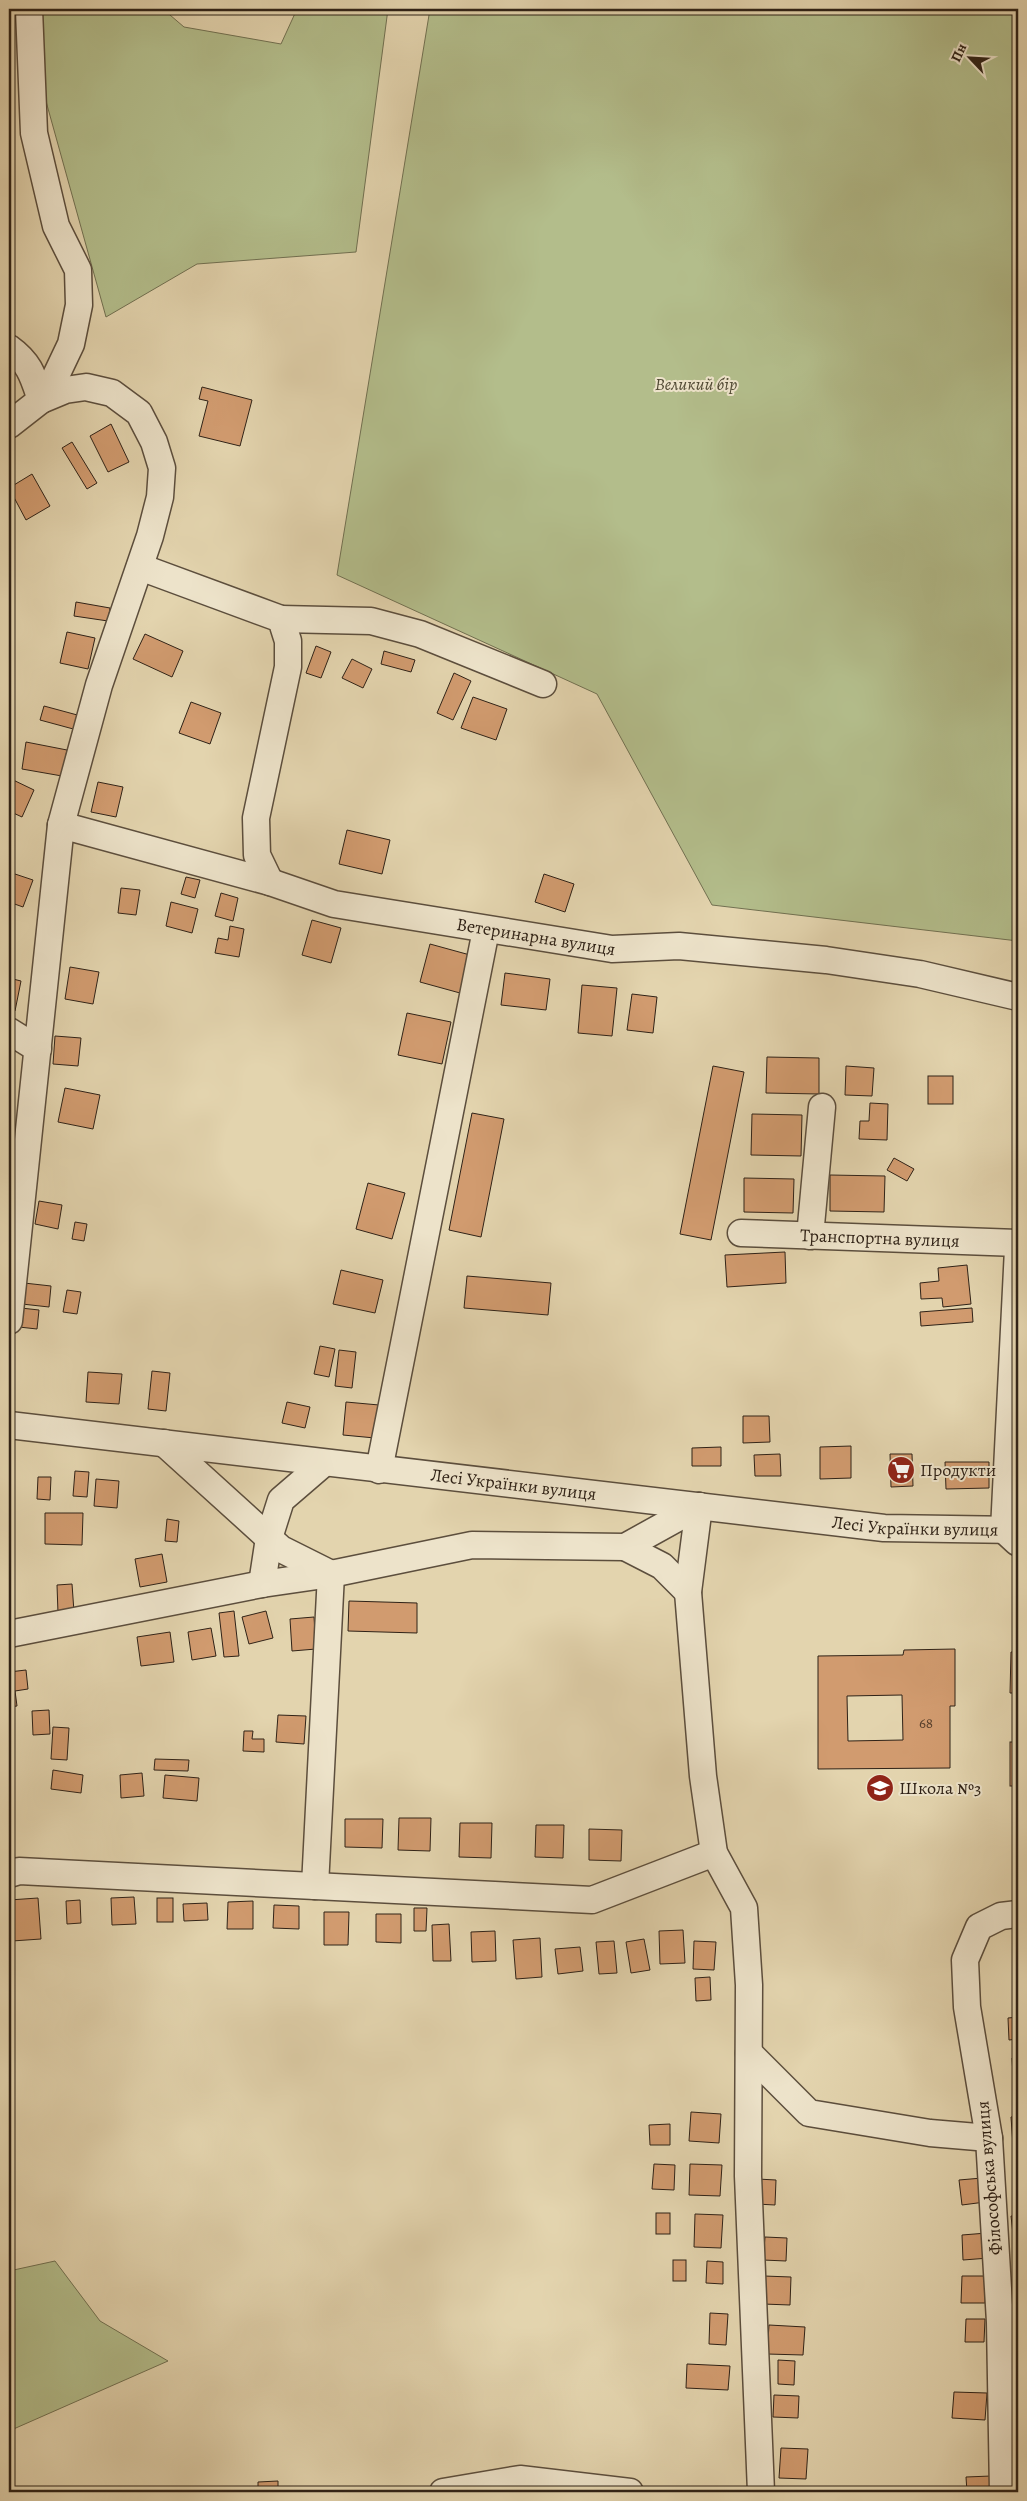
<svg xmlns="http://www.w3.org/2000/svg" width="1027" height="2501" viewBox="0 0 1027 2501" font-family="Alegreya,serif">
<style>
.green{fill:#b3bd8b;stroke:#717051}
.building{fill:#d19b6f;stroke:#2f2217;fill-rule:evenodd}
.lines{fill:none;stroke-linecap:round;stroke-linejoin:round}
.minor-casing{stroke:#5c4e3d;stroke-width:29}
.minor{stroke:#ede3ca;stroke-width:26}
.labels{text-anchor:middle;stroke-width:4;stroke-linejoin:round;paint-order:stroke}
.number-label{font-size:15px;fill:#58402d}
.park-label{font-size:18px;font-style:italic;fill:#504934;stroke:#ede3ca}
.street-label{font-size:18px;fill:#2f2217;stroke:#ede3ca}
.poi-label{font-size:18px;fill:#2f2217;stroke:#ede3ca;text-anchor:start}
</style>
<rect width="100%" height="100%" fill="#e3d4ae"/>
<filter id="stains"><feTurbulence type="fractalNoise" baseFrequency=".004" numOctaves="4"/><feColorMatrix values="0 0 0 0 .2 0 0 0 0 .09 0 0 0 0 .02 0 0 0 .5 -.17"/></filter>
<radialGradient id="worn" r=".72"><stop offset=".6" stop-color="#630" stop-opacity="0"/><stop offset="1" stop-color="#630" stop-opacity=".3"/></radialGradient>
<g class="green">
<polygon points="32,9 163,9 184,27 281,44 297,9 388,9 356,252 197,264 106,317 22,15"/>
<polygon points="430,9 1018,9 1018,941 712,905 597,694 337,575"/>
<polygon points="55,2261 100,2321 168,2361 9,2431 9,2271"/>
</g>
<g class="building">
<polygon points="202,387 252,400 240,446 199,436 208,401 199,399"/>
<polygon points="111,424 129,462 108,472 90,436"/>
<polygon points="72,442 97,483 87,489 62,448"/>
<polygon points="32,474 50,506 26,520 9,488"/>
<polygon points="76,602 110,608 108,621 74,616"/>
<polygon points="67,632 95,638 88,669 60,663"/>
<polygon points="145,634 183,651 172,677 133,659"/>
<polygon points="316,646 331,652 321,678 306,673"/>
<polygon points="384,651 415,660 411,672 381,664"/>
<polygon points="352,659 372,669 363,688 342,678"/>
<polygon points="454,673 471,681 453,720 437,713"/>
<polygon points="473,697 507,709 496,740 461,728"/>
<polygon points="191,702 221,713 210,744 179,733"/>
<polygon points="44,706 81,716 77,730 40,720"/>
<polygon points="26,742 67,750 62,776 22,769"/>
<polygon points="9,778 34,790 22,817 9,811"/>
<polygon points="98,782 123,787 116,817 91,812"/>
<polygon points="347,830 390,840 382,874 339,864"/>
<polygon points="9,872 33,880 23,907 9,902"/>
<polygon points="544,874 574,884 565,912 535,902"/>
<polygon points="186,877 200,880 195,898 181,894"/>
<polygon points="121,888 140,890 136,915 118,913"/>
<polygon points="221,893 238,898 233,921 215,916"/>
<polygon points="171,902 198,909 192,933 166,926"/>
<polygon points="312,920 341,928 331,963 302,955"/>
<polygon points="230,926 244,929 239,957 215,953 218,938 228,940"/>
<polygon points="430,944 470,955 460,993 420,982"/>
<polygon points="70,967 99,972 93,1004 65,999"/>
<polygon points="505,973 550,979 546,1010 501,1005"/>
<polygon points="9,978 21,981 15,1011 9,1010"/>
<polygon points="582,985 617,988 612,1036 578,1033"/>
<polygon points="632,994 657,997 653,1033 627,1030"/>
<polygon points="407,1013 451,1022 442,1064 398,1055"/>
<polygon points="55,1036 81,1038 78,1066 53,1064"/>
<polygon points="767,1057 819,1058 819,1094 766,1093"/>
<polygon points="713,1066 744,1072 711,1240 680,1234"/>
<polygon points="846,1066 874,1068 872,1096 845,1095"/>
<rect x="928" y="1076" width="25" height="28"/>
<polygon points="65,1088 100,1095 93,1129 58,1122"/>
<polygon points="870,1103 888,1104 887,1140 859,1139 860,1121 869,1121"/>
<polygon points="472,1113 504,1119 481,1237 449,1230"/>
<polygon points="752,1114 802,1115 801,1156 751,1155"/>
<polygon points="894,1158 914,1169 907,1181 887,1170"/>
<polygon points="830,1175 885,1176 884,1212 830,1211"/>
<polygon points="744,1178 794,1179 793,1213 744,1212"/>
<polygon points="368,1183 405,1193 392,1239 356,1229"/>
<polygon points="39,1201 62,1205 58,1229 35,1224"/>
<polygon points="75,1222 87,1224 84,1241 72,1239"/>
<polygon points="785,1252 786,1283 727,1287 725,1255"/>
<polygon points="967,1265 971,1304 943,1307 942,1298 921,1299 920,1283 939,1281 938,1268"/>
<polygon points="341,1270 383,1280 375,1313 333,1304"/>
<polygon points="467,1276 551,1283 548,1315 464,1308"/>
<polygon points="24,1283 51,1286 49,1307 22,1304"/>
<polygon points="67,1290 81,1292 77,1314 63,1312"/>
<polygon points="21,1308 39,1310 37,1329 19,1327"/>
<polygon points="972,1308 973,1322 921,1326 920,1312"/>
<polygon points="320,1346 335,1349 329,1377 314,1374"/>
<polygon points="339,1350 356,1352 352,1388 335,1386"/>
<polygon points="152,1371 170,1373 166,1411 148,1409"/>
<polygon points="88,1372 122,1374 119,1404 86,1402"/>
<polygon points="287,1402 310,1407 305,1428 282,1423"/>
<polygon points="346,1402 379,1405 375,1438 343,1435"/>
<polygon points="743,1416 769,1416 770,1442 743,1443"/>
<polygon points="851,1446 851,1478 820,1479 820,1447"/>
<polygon points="721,1447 721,1466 692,1466 692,1448"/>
<polygon points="780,1454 781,1476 755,1476 754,1455"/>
<polygon points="890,1454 912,1454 913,1486 891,1487"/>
<polygon points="945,1462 989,1462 989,1488 946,1489"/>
<polygon points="75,1471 89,1472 87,1497 73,1496"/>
<polygon points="38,1477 51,1477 50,1500 37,1499"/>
<polygon points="96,1479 119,1481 117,1508 94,1506"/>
<polygon points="45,1513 83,1513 82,1545 45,1544"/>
<polygon points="167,1519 179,1521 177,1542 165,1541"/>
<polygon points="162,1554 167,1582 140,1587 135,1559"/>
<polygon points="72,1584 74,1612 58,1613 57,1585"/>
<polygon points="349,1601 417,1603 417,1633 348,1631"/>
<polygon points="234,1611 239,1656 224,1657 219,1613"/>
<polygon points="266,1611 273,1638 249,1644 242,1617"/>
<polygon points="314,1617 316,1649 292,1651 290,1619"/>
<polygon points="211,1628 216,1656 192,1660 188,1632"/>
<polygon points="170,1632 174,1662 141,1666 137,1637"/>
<path d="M955 1649V1706H950V1768L818 1769V1656L903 1655 904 1650ZM902 1695 903 1740 848 1741 847 1696Z"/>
<polygon points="1011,1652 1018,1652 1018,1693 1010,1693"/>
<polygon points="26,1670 28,1689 15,1691 17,1706 9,1707 9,1672"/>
<polygon points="49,1710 50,1734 33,1735 32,1711"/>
<polygon points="278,1715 306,1716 304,1744 276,1742"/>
<polygon points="53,1727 69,1728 67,1760 51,1759"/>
<polygon points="244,1731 253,1731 252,1739 264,1739 264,1752 243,1751"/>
<rect x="1010" y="1742" width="8" height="44"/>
<polygon points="155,1759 189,1760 188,1771 154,1770"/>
<polygon points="53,1770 83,1775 81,1793 51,1789"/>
<polygon points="142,1773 144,1796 121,1798 120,1775"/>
<polygon points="165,1775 199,1778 197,1801 163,1798"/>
<polygon points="399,1818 431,1818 430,1851 398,1850"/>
<polygon points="345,1819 383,1819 382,1848 345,1847"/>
<polygon points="460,1823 492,1823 491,1858 459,1857"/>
<polygon points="536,1825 564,1825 563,1858 535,1857"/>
<polygon points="589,1829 622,1830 621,1861 589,1860"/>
<polygon points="134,1897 136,1924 112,1925 111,1898"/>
<polygon points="38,1898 41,1939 12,1941 9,1900"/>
<rect x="157" y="1898" width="16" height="24"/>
<polygon points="80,1900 81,1923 67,1924 66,1901"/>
<polygon points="253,1901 253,1929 227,1929 228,1902"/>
<polygon points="207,1903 208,1920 184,1921 183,1904"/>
<polygon points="274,1905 299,1906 299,1929 273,1928"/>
<polygon points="414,1908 427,1908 426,1931 414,1931"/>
<polygon points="324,1912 349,1912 348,1945 324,1945"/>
<polygon points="376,1914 401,1914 401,1943 376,1942"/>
<polygon points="449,1924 451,1961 433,1961 432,1925"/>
<polygon points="683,1930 685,1963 660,1964 659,1931"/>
<polygon points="495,1931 496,1961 472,1962 471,1932"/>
<polygon points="540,1938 542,1977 516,1979 513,1940"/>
<polygon points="644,1939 650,1970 631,1973 626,1942"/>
<polygon points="614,1941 617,1973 599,1974 596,1942"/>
<polygon points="694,1941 716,1942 714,1970 693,1969"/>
<polygon points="580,1947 583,1971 558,1974 555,1949"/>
<polygon points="1018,1953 1018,1981 1015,1981 1013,1954"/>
<polygon points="710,1977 711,2000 696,2001 695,1978"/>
<polygon points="1018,2017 1018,2039 1009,2040 1008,2018"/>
<polygon points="1018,2057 1018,2074 1013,2075 1012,2058"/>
<polygon points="691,2112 721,2114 719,2143 689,2141"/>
<polygon points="1018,2116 1018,2144 1013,2145 1011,2117"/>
<polygon points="670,2124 670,2145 650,2145 649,2125"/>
<polygon points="654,2164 675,2165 674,2190 652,2189"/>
<polygon points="690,2164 722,2165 720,2196 689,2195"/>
<polygon points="1015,2173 1018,2173 1018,2200"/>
<polygon points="982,2178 985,2202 962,2205 959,2180"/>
<polygon points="757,2179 776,2180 775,2205 756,2204"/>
<rect x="656" y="2213" width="14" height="21"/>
<polygon points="695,2214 723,2215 721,2248 694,2247"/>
<polygon points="1011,2216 1018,2216 1018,2234 1013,2234"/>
<polygon points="987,2233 989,2258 963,2260 962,2235"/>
<polygon points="765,2237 787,2238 786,2261 763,2260"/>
<rect x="673" y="2260" width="13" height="21"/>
<polygon points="707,2261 723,2262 723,2284 706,2283"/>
<polygon points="764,2276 791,2277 790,2305 763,2304"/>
<polygon points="962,2276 986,2276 985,2303 961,2303"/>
<polygon points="710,2313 728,2314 726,2345 709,2344"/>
<polygon points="966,2319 985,2319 984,2342 965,2342"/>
<polygon points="769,2325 805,2327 803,2355 767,2354"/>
<polygon points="778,2360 795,2361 794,2385 778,2384"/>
<polygon points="687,2364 730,2366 728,2390 686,2388"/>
<polygon points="954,2392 987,2393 985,2420 952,2418"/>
<polygon points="774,2395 799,2396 798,2418 773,2417"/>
<polygon points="781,2448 808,2449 806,2479 779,2478"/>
<polygon points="991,2476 991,2492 967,2492 966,2477"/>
<polygon points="278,2481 278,2492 258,2492 258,2482"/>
</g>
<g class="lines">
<g class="minor-casing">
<g id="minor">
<polyline points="29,9 34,133 56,226 78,270 79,305 71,344 52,384 41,400"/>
<path d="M9 348C30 363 33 376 41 400"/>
<polyline points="9,425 41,400 65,390 86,387 112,393 139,413 154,442 162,468 160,497 150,536 99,685 61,825 9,1321"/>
<polyline points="140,567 281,619 288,641 288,667 256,818 257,855 270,882"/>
<polyline points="281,619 371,621 420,634 543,684"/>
<path id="s1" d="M61 825 270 882 334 904 612 949 679 946 826 960 920 974 1018 997"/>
<polyline points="9,1031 38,1049"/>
<path id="s2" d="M741 1233 1018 1243"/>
<polyline points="810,1236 822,1107"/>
<path id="s3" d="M9 1425 884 1528 1018 1530"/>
<polyline points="164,1443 281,1549 331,1574 315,1886"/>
<polyline points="379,1470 486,930"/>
<polyline points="699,1506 688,1592 703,1776 714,1853 744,1908 749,1985 748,2176 761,2492"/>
<polyline points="1017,1542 1004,1530 1018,1249"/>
<polyline points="625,1547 662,1566 688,1592"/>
<polyline points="262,1584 269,1538 281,1500 324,1463"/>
<polyline points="9,1634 262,1584 331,1574 472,1545 625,1547 699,1506"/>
<polyline points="9,1874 19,1871 592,1900 714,1853"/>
<polyline points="749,2053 809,2113 930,2133 989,2138"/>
<polyline points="443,2492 520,2479 630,2492"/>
<polyline points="1003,2492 1000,2322 989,2138 967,2007 965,1960 979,1927 1001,1916 1018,1914"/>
</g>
</g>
<use href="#minor" class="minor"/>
</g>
<defs>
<g id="supermarket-disc" transform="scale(1.4375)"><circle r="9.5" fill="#8f2418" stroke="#ede3ca"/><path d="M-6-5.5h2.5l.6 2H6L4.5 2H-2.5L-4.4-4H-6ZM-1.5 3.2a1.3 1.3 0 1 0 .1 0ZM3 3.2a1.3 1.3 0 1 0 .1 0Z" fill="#fff"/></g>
<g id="school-disc" transform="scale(1.4375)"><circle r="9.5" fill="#8f2418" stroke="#ede3ca"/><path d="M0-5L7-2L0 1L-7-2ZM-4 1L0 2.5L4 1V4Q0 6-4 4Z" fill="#fff"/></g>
</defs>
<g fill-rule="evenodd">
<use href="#supermarket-disc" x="901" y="1470"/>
<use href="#school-disc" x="880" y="1788"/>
</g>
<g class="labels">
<g class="number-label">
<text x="926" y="1728">68</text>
</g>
<g class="park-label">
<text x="696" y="390">Великий бір</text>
</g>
<g class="street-label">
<text dy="6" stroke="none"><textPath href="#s1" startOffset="489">Ветеринарна вулиця</textPath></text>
<text dy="6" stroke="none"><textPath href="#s2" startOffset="139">Транспортна вулиця</textPath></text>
<text dy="6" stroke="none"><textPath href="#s3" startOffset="508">Лесі Українки вулиця</textPath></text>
<text dy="6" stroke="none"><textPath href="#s3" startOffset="912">Лесі Українки вулиця</textPath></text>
<text transform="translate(989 2178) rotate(-95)" y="6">Філософська вулиця</text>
</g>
<g class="poi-label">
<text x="920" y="1476">Продукти</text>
<text x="899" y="1794">Школа №3</text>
</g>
</g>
<rect width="1027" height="2501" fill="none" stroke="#e3d4ae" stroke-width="30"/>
<rect x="10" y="10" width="1007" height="2481" fill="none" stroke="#2f2217" stroke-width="2.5"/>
<rect x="15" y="15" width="997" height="2471" fill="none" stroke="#2f2217"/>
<g transform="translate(970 58) rotate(295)" stroke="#ede3ca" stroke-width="4" paint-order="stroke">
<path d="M0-4L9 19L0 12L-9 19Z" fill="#2f2217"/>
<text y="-8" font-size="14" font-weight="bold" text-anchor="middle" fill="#2f2217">Пн</text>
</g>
<rect width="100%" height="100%" filter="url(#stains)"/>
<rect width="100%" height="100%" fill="url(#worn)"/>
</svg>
